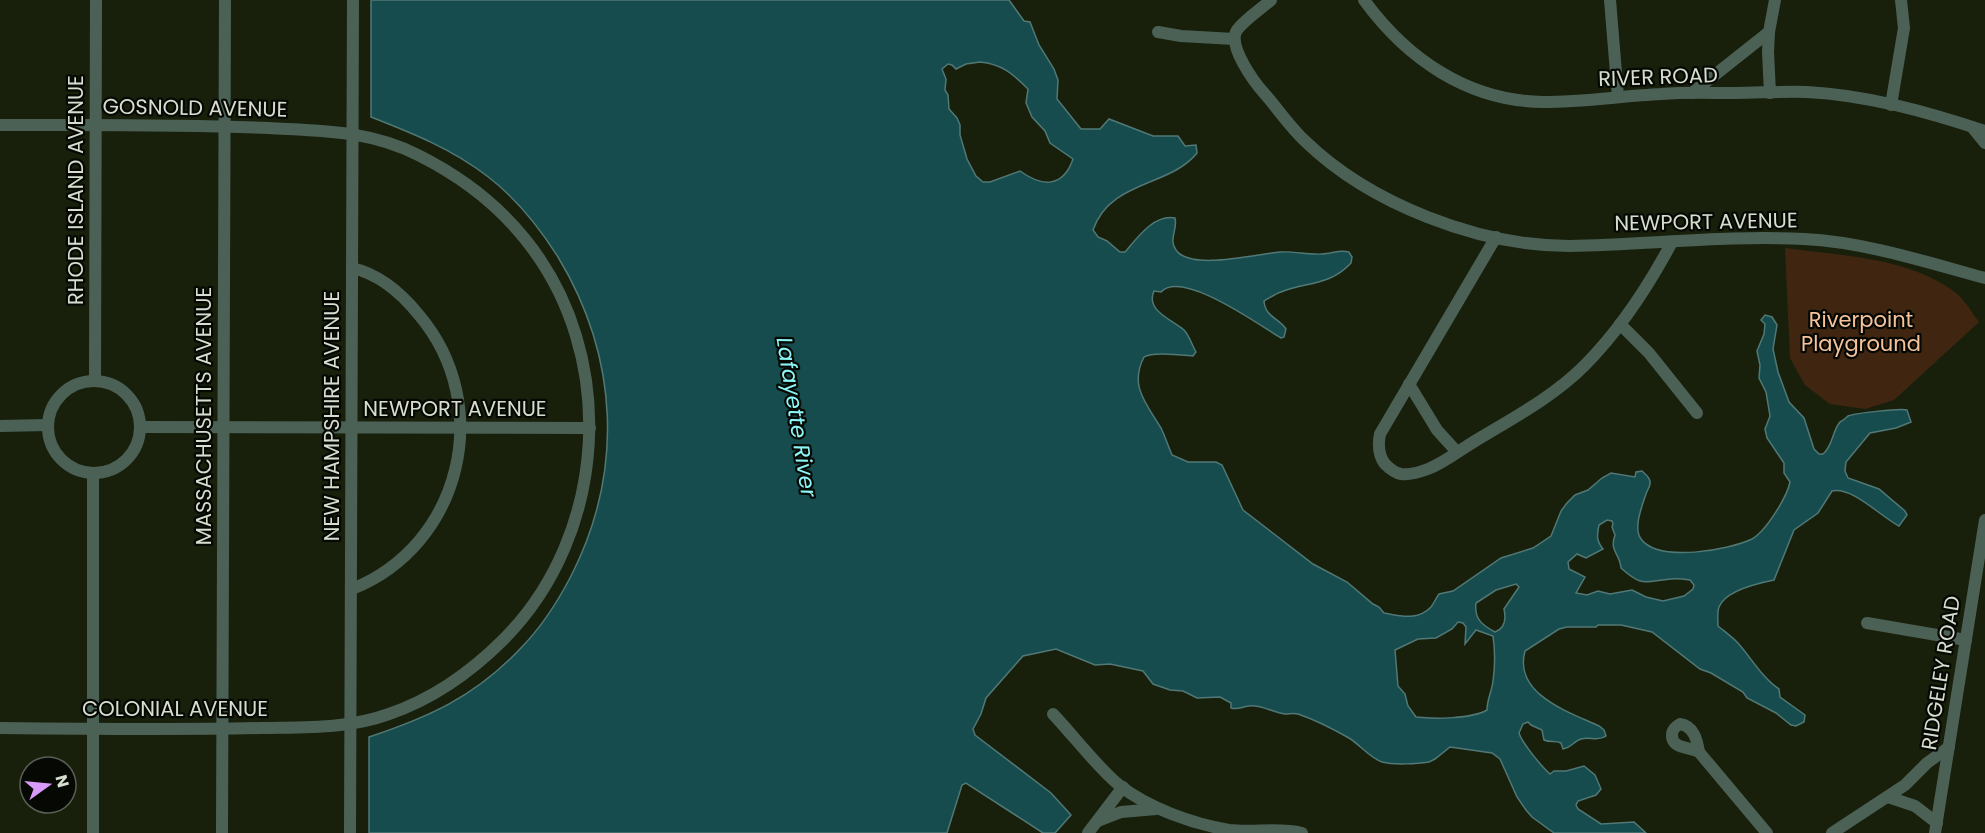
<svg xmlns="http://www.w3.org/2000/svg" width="1985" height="833" viewBox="0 0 1985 833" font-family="Poppins,sans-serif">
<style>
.green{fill:#402611}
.water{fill:#174c4e;stroke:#517875;stroke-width:1.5;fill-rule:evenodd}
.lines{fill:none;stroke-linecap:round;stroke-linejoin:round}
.street{stroke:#4c6156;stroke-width:12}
.labels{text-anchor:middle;stroke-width:4.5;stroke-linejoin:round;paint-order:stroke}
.street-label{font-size:21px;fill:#d7ded0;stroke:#060903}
.park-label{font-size:21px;fill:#f6c29b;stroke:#060903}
.water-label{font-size:22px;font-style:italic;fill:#8cf6f8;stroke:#060903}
</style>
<rect width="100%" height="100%" fill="#18200c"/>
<path class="green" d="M1785 248C1842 256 1909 257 1956 293 1965 300 1972 313 1979 322L1894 400 1865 409 1830 404 1805 385 1790 358Z"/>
<path class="water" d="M371 0H1009L1024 21 1030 22 1039 45 1054 69 1058 80 1057 99 1081 129H1100L1109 119 1153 136H1178L1185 146 1196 145 1197 153C1170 187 1110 180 1093 230L1098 237 1107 241 1120 252H1125C1137 238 1154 214 1175 218 1178 230 1168 239 1176 250 1190 271 1257 254 1280 252 1294 251 1308 255 1322 254 1331 254 1340 249 1349 252L1352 257 1351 263C1330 286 1305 282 1281 292 1275 294 1269 298 1264 301 1265 317 1279 318 1286 329L1284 337 1281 338C1259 325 1182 269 1161 292L1154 291C1145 311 1173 320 1184 330 1189 335 1192 345 1196 352L1193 356C1182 355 1153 351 1144 357 1129 386 1146 403 1161 428 1165 436 1168 446 1172 455L1188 462H1216L1222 465 1243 510 1313 564 1347 582 1373 604 1379 607 1384 613C1400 616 1418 621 1431 607 1434 603 1436 598 1439 594L1453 591 1501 558 1533 548 1551 536 1561 511 1567 503 1575 495 1588 490 1602 478 1611 473 1635 477 1636 472 1642 471C1645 474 1650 477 1650 482 1651 486 1647 490 1646 494 1642 506 1633 528 1641 539 1659 563 1729 550 1752 539 1766 531 1787 497 1790 482L1784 473V463L1767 438 1765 429 1770 416 1766 392 1759 378 1760 365 1757 351 1764 334 1765 324 1761 320 1765 315 1772 317 1777 325 1773 349 1778 372 1789 402 1804 418 1814 449 1819 454H1823C1833 446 1832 431 1840 422 1842 421 1847 417 1848 416 1856 413 1901 408 1907 410L1911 422 1896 428 1870 433 1846 462 1845 471 1848 478 1879 489 1905 511 1907 515 1899 526C1881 517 1852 486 1832 491L1818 513 1794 530 1774 580C1759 583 1725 591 1719 607 1717 612 1718 620 1718 626 1724 631 1731 636 1737 642 1750 656 1762 678 1779 689L1780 697 1805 715 1804 722 1796 726 1791 725 1776 713 1747 698 1743 692 1711 673 1700 669 1652 632 1621 625H1598L1596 627H1567L1559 629 1525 651C1513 694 1569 712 1599 726L1604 730 1606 736C1597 742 1590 736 1581 739 1574 741 1571 748 1563 749L1561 743C1555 740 1550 743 1544 740L1542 730 1531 725 1528 722 1523 724 1519 733C1522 743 1542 767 1550 774L1554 771H1566L1584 766 1595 775 1601 789 1596 795 1578 801 1576 805 1578 809 1601 824 1634 822 1646 833H1554L1532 817 1526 810 1517 797 1500 759 1492 753 1450 747 1435 759 1429 762C1417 764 1393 765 1382 762 1370 758 1359 744 1349 738 1333 729 1316 720 1298 714 1293 713 1290 714 1285 714 1274 713 1260 704 1249 706 1241 707 1239 710 1231 708V703L1220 697 1197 698 1183 691 1170 690 1153 684 1143 671 1110 664 1095 665 1056 649 1023 656 986 698 981 714 973 729 975 735 1051 793 1071 815 1055 833H1043L966 783 962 785 947 833H369V737C429 717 474 697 519 650 541 628 557 603 571 576 624 472 619 358 558 257 539 227 515 197 487 176 452 149 412 133 371 117ZM980 62C1002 64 1013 74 1028 89L1026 103 1032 117 1045 131 1050 143 1073 159C1063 188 1042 187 1020 171L990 182H983L976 176 967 159 960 135V125L957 118 949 109 948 95 945 90 946 79 942 69 948 64 952 65 956 69 966 64ZM1607 520 1612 521 1613 524 1612 527 1615 535C1609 552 1620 553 1621 568 1643 588 1645 581 1671 579 1677 578 1684 579 1690 580L1694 585 1693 589 1684 596 1663 601 1646 597 1632 590 1610 594 1598 591 1587 595 1576 593 1585 577 1569 569 1568 562 1577 554 1586 558 1603 549C1596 540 1597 536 1599 525ZM1516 584 1519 587 1504 609C1506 618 1506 628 1495 632 1482 625 1474 619 1476 603L1496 590ZM1458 622 1463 623 1466 627 1465 644 1476 630 1493 636C1495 650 1495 667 1493 681 1492 691 1487 699 1487 710 1472 719 1433 719 1416 717L1408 706 1405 694 1398 686 1395 650 1418 639 1436 638 1452 629Z"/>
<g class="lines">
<g class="street">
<path d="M1271 0C1261 9 1245 19 1237 30 1227 45 1254 82 1264 93 1278 109 1290 127 1305 141 1370 204 1479 246 1569 246 1647 245 1726 235 1804 239 1865 242 1926 262 1985 278"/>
<path d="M1364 0C1407 59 1468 101 1543 102 1582 102 1622 96 1661 94 1686 92 1710 93 1734 93 1758 93 1783 91 1807 92 1867 95 1928 112 1985 131"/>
<polyline points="1610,0 1618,97"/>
<polyline points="1158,32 1181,36 1234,39"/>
<polyline points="1769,32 1768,52 1770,93"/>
<polyline points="1692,93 1769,32 1775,0"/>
<polyline points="1891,105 1904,28 1901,0"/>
<path d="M0 125C89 125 179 124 268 128 321 131 369 130 418 155 458 175 497 204 525 239 619 355 608 534 504 639 471 672 433 699 389 714 348 729 304 727 261 728 174 730 87 729 0 728"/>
<polyline points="1972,127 1985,143"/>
<path d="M1496 237 1380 434C1378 444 1378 455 1385 464 1389 468 1395 473 1401 474 1408 475 1420 472 1428 469 1444 463 1460 450 1475 441 1513 418 1553 397 1584 366 1620 330 1648 287 1672 242"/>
<polyline points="1620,324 1649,353 1697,413"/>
<circle cx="94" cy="427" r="46"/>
<polyline points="95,381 96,0"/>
<polyline points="1409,384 1437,430 1457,452"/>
<polyline points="0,426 48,425"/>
<polyline points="140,427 590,428"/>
<polyline points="93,473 93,833"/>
<path d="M352 589C462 545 495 405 419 315 402 294 379 274 352 268"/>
<polyline points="1867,623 1966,640"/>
<path d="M1053 714C1073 735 1097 767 1119 785 1148 808 1193 824 1229 830 1254 833 1278 827 1302 833"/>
<path d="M1680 724C1694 726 1697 740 1699 752 1691 747 1671 749 1672 735 1672 730 1676 726 1680 724Z"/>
<polyline points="1699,752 1767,833"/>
<polyline points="1888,797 1915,806 1937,823"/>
<polyline points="1098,821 1121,812 1156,809"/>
<polyline points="222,833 225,0"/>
<polyline points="350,833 353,0"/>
<polyline points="1088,833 1123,787"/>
<polyline points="1832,833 1905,785 1927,763 1949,747"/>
<polyline points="1935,833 1985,520"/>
</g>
</g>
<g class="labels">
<g class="street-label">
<text transform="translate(1658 77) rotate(-2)" y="7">RIVER ROAD</text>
<text transform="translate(195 108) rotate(1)" y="7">GOSNOLD AVENUE</text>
<text transform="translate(76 190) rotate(-90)" y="7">RHODE ISLAND AVENUE</text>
<text transform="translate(1706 222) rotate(-1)" y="7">NEWPORT AVENUE</text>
<text x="455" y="416">NEWPORT AVENUE</text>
<text transform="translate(204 416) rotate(-90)" y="7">MASSACHUSETTS AVENUE</text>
<text transform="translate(332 416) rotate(-90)" y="7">NEW HAMPSHIRE AVENUE</text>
<text transform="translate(1941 673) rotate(-81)" y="7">RIDGELEY ROAD</text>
<text x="175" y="716">COLONIAL AVENUE</text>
</g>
<g class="park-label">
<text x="1861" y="327">Riverpoint<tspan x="1861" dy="24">Playground</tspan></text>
</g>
<g class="water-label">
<text transform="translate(797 417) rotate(81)" y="8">Lafayette River</text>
</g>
</g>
<g transform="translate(48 785) rotate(75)"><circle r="28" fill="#060903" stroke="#5a5e55" stroke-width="1.5"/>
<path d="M0-4.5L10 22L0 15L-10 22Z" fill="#d89af8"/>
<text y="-9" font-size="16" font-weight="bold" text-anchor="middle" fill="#d7ded0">N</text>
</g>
</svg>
